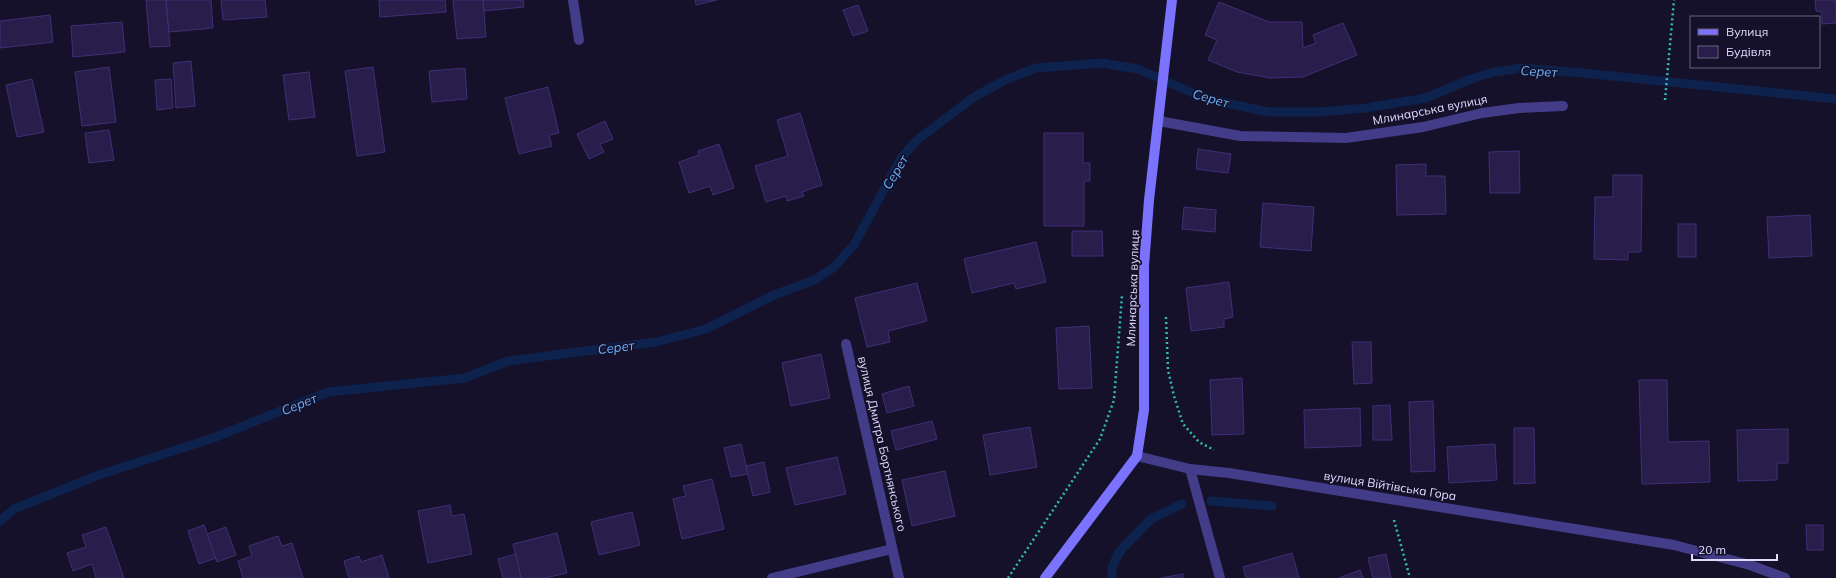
<svg xmlns="http://www.w3.org/2000/svg" width="1836" height="578" viewBox="0 0 1836 578" font-family="Mulish,sans-serif">
<style>
.lines{fill:none;stroke-linecap:round;stroke-linejoin:round}
.stream{stroke:#0d224d;stroke-width:9}
.building{fill:#281d4b;stroke:#402f77}
.path{stroke:#31bcb9;stroke-width:2.5;stroke-dasharray:2 3;stroke-linecap:butt}
.lane{stroke:#433c89;stroke-width:10}
.street{stroke:#433c89;stroke-width:10}
.secondary{stroke:#7b72fe;stroke-width:10}
.labels{text-anchor:middle;stroke-width:3.5;stroke-linejoin:round;paint-order:stroke}
.street-label{font-size:12px;fill:#e0daff;stroke:#16112a}
.water-label{font-size:13px;font-style:italic;fill:#69b3fe;stroke:#16112a}
</style>
<rect width="100%" height="100%" fill="#16112a"/>
<g class="lines">
<g class="stream">
<polyline points="1211,501 1272,506"/>
<polyline points="0,521 14,509 99,475 213,438 328,392 465,378 508,361 656,342 706,329 774,295 814,280 833,268 854,245 901,158 917,140 974,97 1007,79 1036,68 1102,63 1125,67 1138,69 1206,99 1269,112 1320,112 1366,108 1426,98 1468,80 1494,72 1522,68 1583,73 1836,99"/>
<polyline points="1112,578 1112,567 1120,551 1151,519 1182,504"/>
</g>
</g>
<g class="building">
<polygon points="146,0 166,0 170,46 150,47"/>
<polygon points="166,0 211,0 213,28 169,32"/>
<polygon points="221,0 265,0 267,17 223,20"/>
<polygon points="379,0 445,0 446,12 380,17"/>
<polygon points="453,0 483,0 486,37 457,39"/>
<polygon points="483,0 523,0 524,7 484,11"/>
<polygon points="695,0 717,0 696,5"/>
<polygon points="1815,0 1836,0 1836,23 1822,24 1822,12 1816,11"/>
<polygon points="1219,2 1269,22 1302,22 1303,48 1316,43 1313,35 1343,23 1357,55 1303,77 1270,78 1237,72 1208,60 1217,40 1205,35"/>
<polygon points="858,5 868,31 853,36 843,10"/>
<polygon points="50,15 53,42 0,48 0,21"/>
<polygon points="122,22 125,52 73,57 71,26"/>
<polygon points="191,61 195,106 176,108 173,63"/>
<polygon points="109,67 116,122 82,126 75,72"/>
<polygon points="373,67 385,152 357,156 345,71"/>
<polygon points="465,68 467,99 432,102 429,71"/>
<polygon points="309,72 315,117 289,120 283,75"/>
<polygon points="32,79 44,132 17,137 6,85"/>
<polygon points="171,79 173,108 157,110 155,80"/>
<polygon points="548,87 559,133 549,135 552,146 519,154 505,98"/>
<polygon points="800,113 822,185 802,192 804,196 787,201 786,196 766,202 755,166 788,156 777,120"/>
<polygon points="605,121 613,139 600,144 604,152 589,159 577,134"/>
<polygon points="109,130 114,160 89,163 85,133"/>
<polygon points="1044,133 1083,133 1083,163 1090,163 1090,181 1084,181 1084,226 1044,226"/>
<polygon points="719,144 734,188 713,195 710,186 689,193 679,162 699,155 698,151"/>
<polygon points="1198,149 1231,154 1228,173 1196,169"/>
<polygon points="1519,151 1520,193 1490,193 1489,152"/>
<polygon points="1426,164 1426,176 1445,176 1446,214 1397,215 1396,165"/>
<polygon points="1613,175 1642,175 1641,252 1628,252 1628,260 1594,259 1595,197 1613,197"/>
<polygon points="1263,203 1314,207 1311,251 1260,247"/>
<polygon points="1184,207 1216,210 1215,232 1182,229"/>
<polygon points="1810,215 1812,256 1769,258 1767,217"/>
<rect x="1678" y="224" width="18" height="33"/>
<polygon points="1072,231 1102,231 1103,256 1072,256"/>
<polygon points="1036,242 1046,282 1016,289 1014,283 972,293 964,259"/>
<polygon points="1229,282 1233,317 1224,319 1224,327 1191,331 1186,288"/>
<polygon points="917,283 927,321 888,331 890,342 867,347 855,298"/>
<polygon points="1089,326 1092,388 1059,389 1056,328"/>
<polygon points="1352,342 1371,342 1372,383 1354,384"/>
<polygon points="821,354 830,398 791,406 782,363"/>
<polygon points="1242,378 1244,434 1212,435 1210,380"/>
<polygon points="1639,380 1667,380 1668,442 1709,441 1710,482 1642,484"/>
<polygon points="909,386 914,406 887,413 882,394"/>
<polygon points="1433,401 1435,471 1411,472 1409,402"/>
<polygon points="1390,405 1392,440 1373,440 1373,406"/>
<polygon points="1360,408 1361,446 1305,448 1304,410"/>
<polygon points="932,421 937,439 896,450 891,431"/>
<polygon points="1030,427 1037,467 990,475 983,435"/>
<polygon points="1514,428 1534,428 1535,483 1514,484"/>
<polygon points="1788,429 1788,463 1777,463 1777,480 1738,481 1737,430"/>
<polygon points="741,444 748,474 731,477 724,448"/>
<polygon points="1495,444 1497,480 1449,483 1447,447"/>
<polygon points="837,457 846,494 795,505 786,468"/>
<polygon points="764,462 770,492 753,496 746,466"/>
<polygon points="945,471 955,516 912,526 902,480"/>
<polygon points="712,479 724,529 682,539 673,499 686,496 683,486"/>
<polygon points="450,505 452,516 464,514 472,554 428,563 418,511"/>
<polygon points="632,512 640,545 599,555 591,522"/>
<polygon points="204,525 216,558 199,564 188,531"/>
<polygon points="1806,525 1823,525 1823,550 1807,550"/>
<polygon points="106,527 124,578 96,578 92,564 73,571 67,553 86,547 82,535"/>
<polygon points="226,527 236,555 217,562 207,534"/>
<polygon points="557,533 567,573 545,578 521,578 513,544"/>
<polygon points="278,536 282,546 292,543 303,578 243,578 238,561 252,556 249,546"/>
<polygon points="1292,553 1299,578 1246,578 1243,567"/>
<polygon points="516,554 521,578 503,578 498,559"/>
<polygon points="1386,554 1391,578 1373,578 1368,558"/>
<polygon points="382,555 389,578 349,578 344,561 359,556 361,562"/>
<polygon points="1360,570 1363,578 1339,578"/>
<polygon points="1183,574 1183,578 1161,578"/>
</g>
<g class="lines">
<g class="path">
<polyline points="1665,100 1674,0"/>
<polyline points="1166,317 1168,370 1174,396 1183,424 1199,442 1214,450"/>
<polyline points="1394,520 1410,578"/>
<polyline points="1008,578 1100,439 1114,400 1122,296"/>
</g>
<g class="lane">
<polyline points="573,0 579,40"/>
<polyline points="1190,469 1220,578"/>
</g>
<g class="street">
<polyline points="1159,121 1240,136 1346,138 1423,127 1482,113 1519,108 1563,106"/>
<polyline points="846,344 899,578"/>
<polyline points="1137,456 1190,469 1229,473 1674,545 1750,565 1785,578"/>
<polyline points="772,578 892,549"/>
</g>
<polyline class="secondary" points="1045,578 1137,456 1144,410 1144,266 1149,200 1172,0"/>
</g>
<g class="labels">
<g class="street-label">
<text transform="translate(1430 110) rotate(-11)" y="4">Млинарська вулиця</text>
<text transform="translate(1133 288) rotate(-88)" y="4">Млинарська вулиця</text>
<text transform="translate(882 444) rotate(77)" y="4">вулиця Дмитра Бортнянського</text>
<text transform="translate(1390 486) rotate(9)" y="4">вулиця Війтівська Гора</text>
</g>
<g class="water-label">
<text transform="translate(1539 71) rotate(3)" y="5">Серет</text>
<text transform="translate(1211 98) rotate(16)" y="5">Серет</text>
<text transform="translate(895 172) rotate(-59)" y="5">Серет</text>
<text transform="translate(616 347) rotate(-7)" y="5">Серет</text>
<text transform="translate(299 404) rotate(-22)" y="5">Серет</text>
</g>
</g>
<rect x="1690" y="16" width="130" height="52" fill="#16112a" stroke="#67617f"/>
<rect x="1698" y="29" width="20" height="6" fill="#7b72fe" stroke="#67617f"/>
<text x="1726" y="36" font-size="12" fill="#e0daff">Вулиця</text>
<rect x="1698" y="46" width="20" height="12" fill="#281d4b" stroke="#67617f"/>
<text x="1726" y="56" font-size="12" fill="#e0daff">Будівля</text>
<path d="M1692 554v6h85v-6" fill="none" stroke="#e0daff" stroke-width="2"/>
<text x="1698" y="554" font-size="12" fill="#e0daff" stroke="#16112a" stroke-width="3" paint-order="stroke">20 m</text>
</svg>
